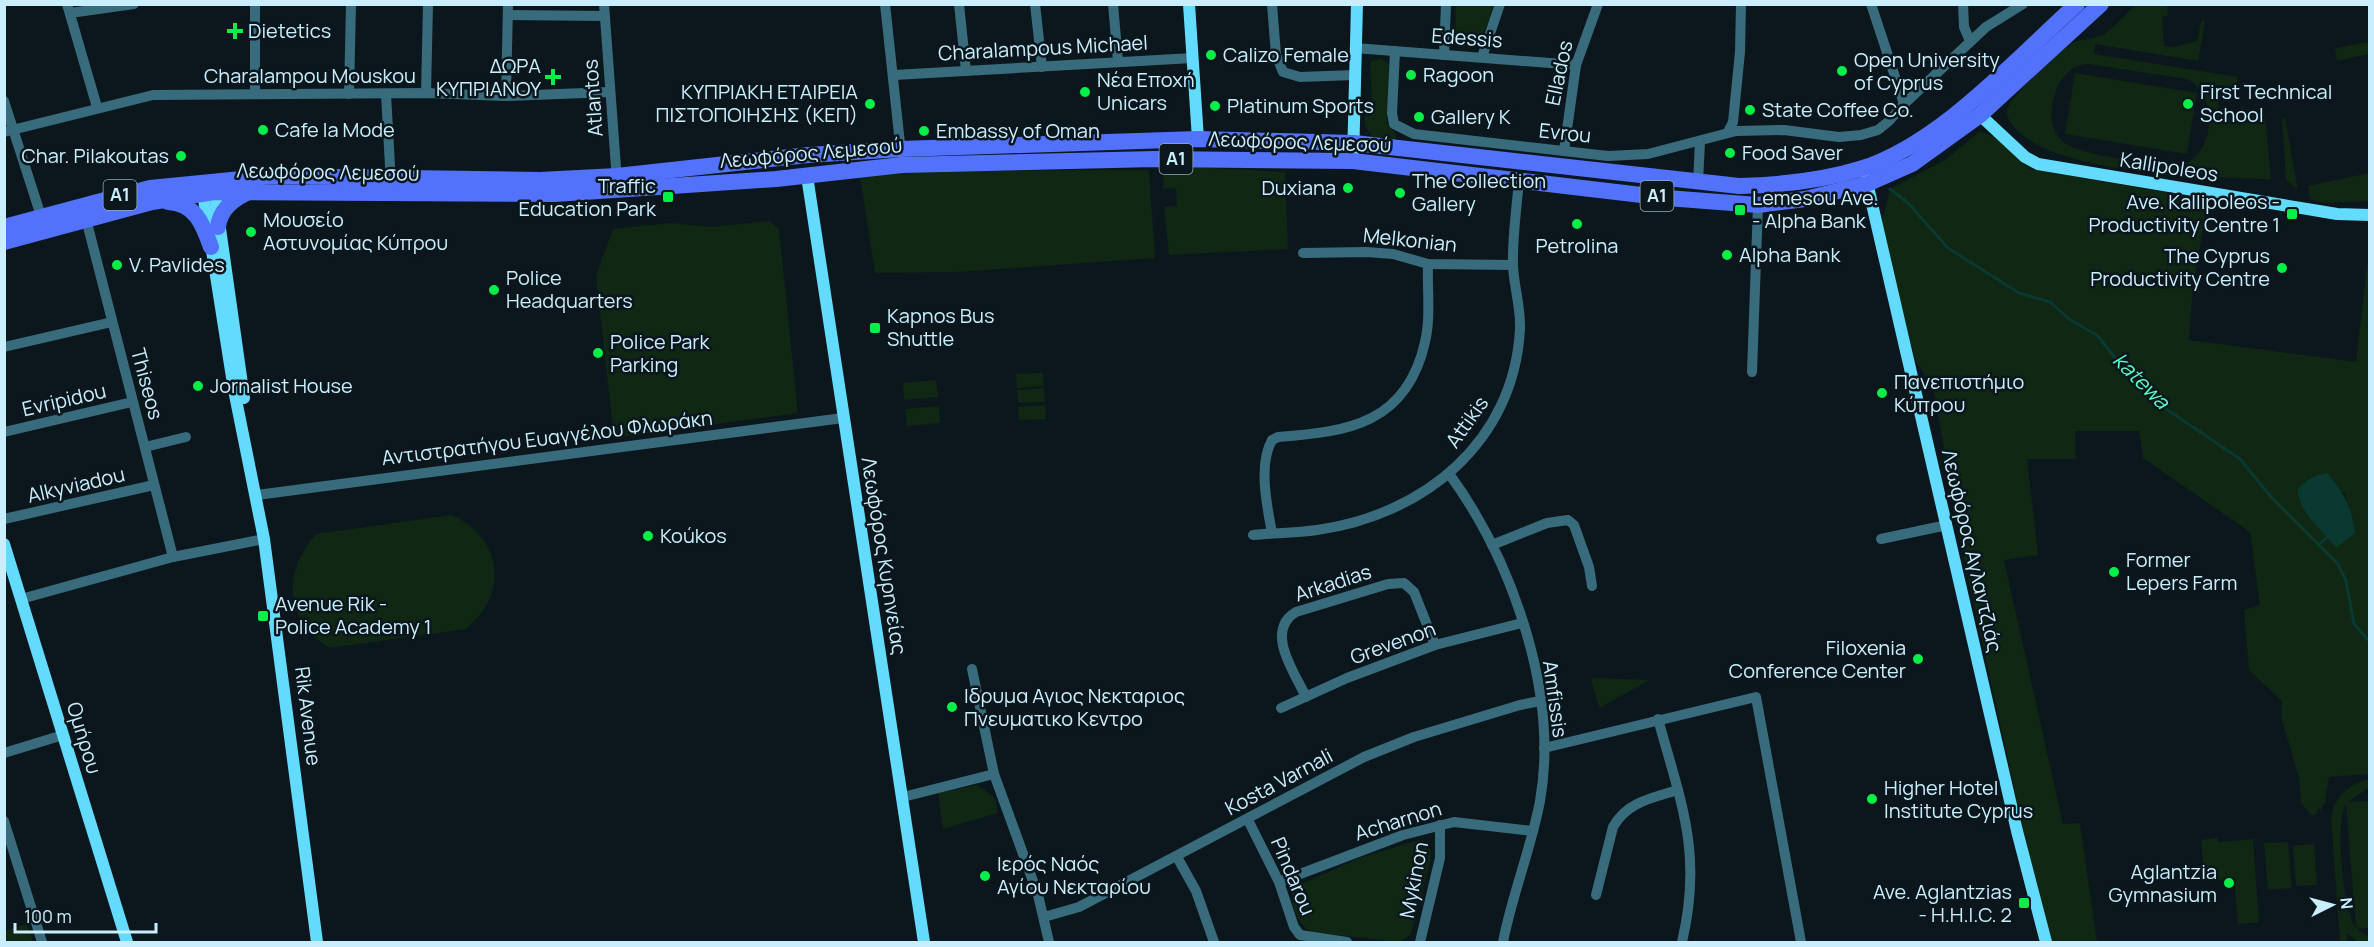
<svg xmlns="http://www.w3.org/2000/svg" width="2374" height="947" viewBox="0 0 2374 947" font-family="Manrope,sans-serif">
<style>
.green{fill:#0f2713;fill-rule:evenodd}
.water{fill:#093931}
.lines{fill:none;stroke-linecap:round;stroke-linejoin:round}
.stream{stroke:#093931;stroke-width:3}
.street{stroke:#386c7c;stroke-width:10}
.secondary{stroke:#62dbfc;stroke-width:12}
.primary{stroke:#5272fc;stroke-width:16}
.poi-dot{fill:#04ef48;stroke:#0c171d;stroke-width:2}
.labels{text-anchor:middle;stroke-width:5;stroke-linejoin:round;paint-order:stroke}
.shield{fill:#0c171d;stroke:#90aeba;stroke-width:1.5}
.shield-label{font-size:18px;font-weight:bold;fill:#c9eefe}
.poi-label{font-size:20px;fill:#c9eefe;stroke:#0c171d;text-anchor:start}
.street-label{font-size:20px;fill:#c9eefe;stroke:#0c171d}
.water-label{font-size:21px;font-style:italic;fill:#59fcc3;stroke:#0c171d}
</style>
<rect width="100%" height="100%" fill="#0c171d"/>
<g class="green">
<path d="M1456 5H1494C1488 21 1484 46 1463 46L1455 36Z"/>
<path d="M2135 5H2167L2168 15 2162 17 2164 46 2174 47 2197 41 2201 22 2205 21 2198 61 2095 44 2094 54 2238 77 2236 88 2209 84 2218 102 2219 117 2265 115 2271 179C2210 177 2058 175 2016 129 2009 122 2004 114 2009 105 2014 94 2060 52 2071 44 2081 38 2096 40 2106 33 2116 25 2126 14 2135 5ZM2088 64 2187 79C2221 95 2215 163 2175 166 2152 164 2076 155 2062 141 2048 128 2050 104 2057 88 2063 75 2072 65 2088 64Z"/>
<polygon points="2369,42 2369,54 2337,61 2335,48"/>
<polygon points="1381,58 1389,64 1387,123 1395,132 1396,139 1374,139 1365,126 1365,117 1372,108 1370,62"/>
<polygon points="2075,73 2197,93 2187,154 2065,134"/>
<polygon points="2282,118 2285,118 2298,190 2286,180"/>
<path d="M1979 132C2000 134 2013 158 2030 169L2208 200 2193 286 2189 340 2356 362 2369 249V774L2329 777 2325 802 2320 811 2319 807 2316 815H2311L2301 803 2299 778 2281 717 2282 701 2249 670 2244 610 2260 605 2250 532 2143 458 2139 431H2075L2076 459H2027L2038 555 2004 560 2063 824 2080 823 2097 942H2048L1963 555 1933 386 1916 362 1884 242 1878 238 1890 189 1945 160ZM2344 492 2353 519 2336 548 2309 515Z"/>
<polygon points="1172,166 1285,172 1288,249 1169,255 1164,207 1177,206 1176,188 1163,189 1164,174"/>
<polygon points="1149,170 1155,258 959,272 875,273 860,176 930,171"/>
<polygon points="2369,173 2369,201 2324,203 2310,199 2308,186"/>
<polygon points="769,221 779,229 798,413 614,438 596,276 613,229 671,223 712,227"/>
<polygon points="1043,373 1044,386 1017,388 1016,374"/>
<polygon points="936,380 938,397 904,400 903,383"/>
<polygon points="1044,388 1045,402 1018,403 1017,390"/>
<polygon points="1045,405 1046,419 1019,420 1018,407"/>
<polygon points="939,406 940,423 907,426 905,409"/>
<path d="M452 515C503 539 509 593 466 629L329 648C283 619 283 573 316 534Z"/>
<polygon points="1591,678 1650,680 1599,708"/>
<path d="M2369 779V788L2347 802 2369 801V928L2357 929 2369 937V942H2358L2347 933V942H2340L2331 817C2335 796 2349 784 2369 779ZM2346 804 2356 928C2343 914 2335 819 2346 804Z"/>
<polygon points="977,785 994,797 998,813 943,829 938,793"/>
<polygon points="2217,838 2219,842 2253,839 2259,922 2238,924 2234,879 2205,881 2201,840"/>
<path d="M1419 840 1425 841 1431 852 1430 862 1411 934 1400 942 1311 932C1296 922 1289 904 1294 887L1362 857Z"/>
<polygon points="2288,842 2292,888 2268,890 2264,843"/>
<polygon points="2314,844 2317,885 2296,886 2293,846"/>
<polygon points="27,924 33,942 5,942 5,931"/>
</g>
<path class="water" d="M2327 473C2344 492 2352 508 2355 533L2336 548C2324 532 2297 511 2298 489 2307 479 2314 476 2327 473Z"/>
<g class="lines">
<g class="stream">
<polyline points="1890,189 1908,203 1948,248 2019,293 2050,302 2069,319 2098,336 2129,376 2153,400 2240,459 2272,498 2338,564 2346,581 2354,624 2370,642"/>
<polyline points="2318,545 2330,535"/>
</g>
<g class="street">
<polyline points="67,4 97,107"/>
<polyline points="604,4 617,181"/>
<polyline points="885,4 901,153"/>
<polyline points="959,4 966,71"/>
<polyline points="1035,4 1042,67"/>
<polyline points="1113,4 1118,62"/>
<polyline points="1272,4 1276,55 1283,72 1300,77 1354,75"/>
<polyline points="1871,4 1904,104"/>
<polyline points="1963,4 1964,27 1970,41"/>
<polyline points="70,13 134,4"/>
<polyline points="508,15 605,16"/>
<polyline points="1355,48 1576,65"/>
<polyline points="1395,51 1392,113 1394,124 1414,134 1608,156 1648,154 1736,131 1784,130 1839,137 1861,135 1878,130 1889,121 1904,104 1986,27 2023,4"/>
<polyline points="1444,55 1446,4"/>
<polyline points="1482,57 1500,4"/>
<polyline points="894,75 1193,58"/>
<polyline points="255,93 255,4"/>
<polyline points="426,93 428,4"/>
<polyline points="349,94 351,4"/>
<polyline points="386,94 391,184"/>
<polyline points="506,96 508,4"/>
<polyline points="4,101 41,216"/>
<polyline points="4,132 153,95 426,93 506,96 610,92"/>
<polyline points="1728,132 1733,122 1740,52 1741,4"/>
<polyline points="1564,151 1576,65 1598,4"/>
<polyline points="1698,183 1700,141"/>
<polyline points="86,219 173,557"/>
<polyline points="1303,253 1366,252 1393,254 1428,264 1513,265"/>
<polyline points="4,347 112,322"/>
<polyline points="1752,372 1758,205"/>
<polyline points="4,432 132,402"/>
<polyline points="145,447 186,437"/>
<path d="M1450 475C1513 562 1559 694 1540 801 1531 849 1512 895 1503 942"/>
<polyline points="257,495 843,418"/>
<polyline points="4,519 154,485"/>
<path d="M1272 533C1267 506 1258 465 1272 440L1278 437C1349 432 1407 423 1425 342 1431 317 1427 289 1428 264"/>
<path d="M1253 535C1274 533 1296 533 1317 530 1424 515 1514 442 1520 329 1521 308 1514 287 1513 266 1512 237 1517 207 1519 179"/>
<polyline points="1881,539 1947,525"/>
<polyline points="1492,545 1547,523 1568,520 1574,525 1589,567 1592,586"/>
<polyline points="21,599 173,557 264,539"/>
<polyline points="972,669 994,774 1038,895 1049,942"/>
<path d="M1306 697C1295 673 1264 631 1296 612L1388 584 1404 583 1414 592 1435 645"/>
<polyline points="1281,708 1347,678 1435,645 1522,623"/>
<path d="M1658 719C1681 803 1703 853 1682 942"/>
<polyline points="1544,748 1756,697 1801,942"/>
<polyline points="4,753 63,735"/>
<polyline points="903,797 994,774"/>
<polyline points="1248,820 1279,882 1294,927 1300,935 1347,942"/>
<polyline points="4,821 42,942"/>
<polyline points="1177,857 1196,891 1214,942"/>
<polyline points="1279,882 1403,835 1454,822 1533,831"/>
<path d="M1596 895 1613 827C1627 802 1652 798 1678 790"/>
<polyline points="1044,917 1079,907 1364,757 1414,737 1520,705 1540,701"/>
<polyline points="1420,942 1440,858 1440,825"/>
</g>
<g class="secondary">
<polyline points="1189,4 1198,139"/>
<polyline points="1980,115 2025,157 2038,164 2337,214 2370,215"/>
<polyline points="1353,161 1357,4"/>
<polyline points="807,176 924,942"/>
<polyline points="1866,178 2017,831 2046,942"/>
<polyline points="214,186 244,398"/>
<polyline points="202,187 234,390 264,539 317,942"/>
<polyline points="4,544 127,942"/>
</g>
<g class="primary">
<path d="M168 202C195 203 203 224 211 247"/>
<path d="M4 227 150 188 271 176 540 180 617 176 808 155 901 149 1198 139 1354 143 1739 186C1780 185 1821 181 1860 169 1939 145 2016 59 2077 4"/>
<path d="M218 227C220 208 235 198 251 191"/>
<polyline points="4,242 152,202 214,192 555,194 776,179 902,165 1155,159 1353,161 1667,198 1758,205 1805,199 1867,184 1912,164 1980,115 2101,4"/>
</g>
</g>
<g class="poi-dot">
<path d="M232 22h6v6h6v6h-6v6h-6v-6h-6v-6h6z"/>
<circle cx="1211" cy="55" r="6"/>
<circle cx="1842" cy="71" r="6"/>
<circle cx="1411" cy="75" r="6"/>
<path d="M550 68h6v6h6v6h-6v6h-6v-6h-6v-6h6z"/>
<circle cx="1085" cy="92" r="6"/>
<circle cx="870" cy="104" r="6"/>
<circle cx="2188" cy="104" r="6"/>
<circle cx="1215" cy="106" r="6"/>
<circle cx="1750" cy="110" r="6"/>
<circle cx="1419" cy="117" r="6"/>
<circle cx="263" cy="130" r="6"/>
<circle cx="924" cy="131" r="6"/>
<circle cx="1730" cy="153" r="6"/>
<circle cx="181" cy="156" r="6"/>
<circle cx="1348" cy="188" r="6"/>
<circle cx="1400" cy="193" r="6"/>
<rect x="662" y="191" width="12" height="12" rx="3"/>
<rect x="1734" y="204" width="12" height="12" rx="3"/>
<rect x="2286" y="208" width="12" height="12" rx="3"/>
<circle cx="1577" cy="224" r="6"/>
<circle cx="251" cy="232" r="6"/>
<circle cx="1727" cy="255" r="6"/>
<circle cx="117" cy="265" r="6"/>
<circle cx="2282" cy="268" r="6"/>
<circle cx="494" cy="290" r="6"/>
<rect x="869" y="322" width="12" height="12" rx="3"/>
<circle cx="598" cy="353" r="6"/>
<circle cx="198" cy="386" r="6"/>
<circle cx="1882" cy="393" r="6"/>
<circle cx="648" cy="536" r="6"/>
<circle cx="2114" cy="572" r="6"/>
<rect x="257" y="610" width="12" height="12" rx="3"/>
<circle cx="1918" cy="659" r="6"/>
<circle cx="952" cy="707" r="6"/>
<circle cx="1872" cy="799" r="6"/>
<circle cx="985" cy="876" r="6"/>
<circle cx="2229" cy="883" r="6"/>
<rect x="2018" y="897" width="12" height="12" rx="3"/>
</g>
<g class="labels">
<g class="shield">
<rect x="1159.5" y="144" width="33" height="30" rx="4.5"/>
<rect x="103.5" y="180" width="33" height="30" rx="4.5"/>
<rect x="1640.5" y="181" width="33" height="30" rx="4.5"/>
</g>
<g class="shield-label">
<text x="1176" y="165">A1</text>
<text x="120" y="201">A1</text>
<text x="1657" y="202">A1</text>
</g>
<g class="poi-label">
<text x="248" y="38">Dietetics</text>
<text x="1223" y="62">Calizo Female</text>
<text x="1854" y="67">Open University<tspan x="1854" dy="23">of Cyprus</tspan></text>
<text x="541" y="73" text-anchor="end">ΔΩΡΑ<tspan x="541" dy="23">ΚΥΠΡΙΑΝΟΥ</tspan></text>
<text x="1423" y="82">Ragoon</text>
<text x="1097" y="87">Νέα Εποχή<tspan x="1097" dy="23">Unicars</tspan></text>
<text x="858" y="99" text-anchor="end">ΚΥΠΡΙΑΚΗ ΕΤΑΙΡΕΙΑ<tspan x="858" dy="23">ΠΙΣΤΟΠΟΙΗΣΗΣ (ΚΕΠ)</tspan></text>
<text x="2200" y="99">First Technical<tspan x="2200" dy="23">School</tspan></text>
<text x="1227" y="113">Platinum Sports</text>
<text x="1762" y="117">State Coffee Co.</text>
<text x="1431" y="124">Gallery K</text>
<text x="275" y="137">Cafe la Mode</text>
<text x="936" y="138">Embassy of Oman</text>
<text x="1742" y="160">Food Saver</text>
<text x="169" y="163" text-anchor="end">Char. Pilakoutas</text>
<text x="1412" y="188">The Collection<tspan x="1412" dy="23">Gallery</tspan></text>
<text x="656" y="193" text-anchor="end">Traffic<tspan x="656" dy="23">Education Park</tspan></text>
<text x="1336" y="195" text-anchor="end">Duxiana</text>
<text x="1752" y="205">Lemesou Ave.<tspan x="1752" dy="23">- Alpha Bank</tspan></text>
<text x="2280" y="209" text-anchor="end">Ave. Kallipoleos -<tspan x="2280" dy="23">Productivity Centre 1</tspan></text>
<text x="263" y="227">Μουσείο<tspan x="263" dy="23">Αστυνομίας Κύπρου</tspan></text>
<text x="1577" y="253" text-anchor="middle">Petrolina</text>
<text x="1739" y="262">Alpha Bank</text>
<text x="2270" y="263" text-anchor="end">The Cyprus<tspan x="2270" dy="23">Productivity Centre</tspan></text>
<text x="129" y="272">V. Pavlides</text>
<text x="506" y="285">Police<tspan x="506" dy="23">Headquarters</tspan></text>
<text x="887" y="323">Kapnos Bus<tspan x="887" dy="23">Shuttle</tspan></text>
<text x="610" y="349">Police Park<tspan x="610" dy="23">Parking</tspan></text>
<text x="1894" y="389">Πανεπιστήμιο<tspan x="1894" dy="23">Κύπρου</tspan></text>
<text x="210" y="393">Jornalist House</text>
<text x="660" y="543">Koúkos</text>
<text x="2126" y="567">Former<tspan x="2126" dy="23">Lepers Farm</tspan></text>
<text x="275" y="611">Avenue Rik -<tspan x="275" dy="23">Police Academy 1</tspan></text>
<text x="1906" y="655" text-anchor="end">Filoxenia<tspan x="1906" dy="23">Conference Center</tspan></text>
<text x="964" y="703">Ιδρυμα Αγιος Νεκταριος<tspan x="964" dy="23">Πνευματικο Κεντρο</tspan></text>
<text x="1884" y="795">Higher Hotel<tspan x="1884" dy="23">Institute Cyprus</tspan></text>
<text x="997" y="871">Ιερός Ναός<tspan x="997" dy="23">Αγίου Νεκταρίου</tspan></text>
<text x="2217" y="879" text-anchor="end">Aglantzia<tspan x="2217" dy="23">Gymnasium</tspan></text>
<text x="2012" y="899" text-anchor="end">Ave. Aglantzias<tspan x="2012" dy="23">- H.H.I.C. 2</tspan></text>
</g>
<g class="street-label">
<text transform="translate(1467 38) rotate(4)" y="7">Edessis</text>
<text transform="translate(1043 48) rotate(-3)" y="7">Charalampous Michael</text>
<text transform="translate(1559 73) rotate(-78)" y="7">Ellados</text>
<text x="310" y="83">Charalampou Mouskou</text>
<text transform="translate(593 98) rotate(-94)" y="7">Atlantos</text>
<text transform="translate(1565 133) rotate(6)" y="7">Evrou</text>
<text transform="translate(1300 142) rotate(2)" y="7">Λεωφόρος Λεμεσού</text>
<text transform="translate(811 153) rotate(-5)" y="7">Λεωφόρος Λεμεσού</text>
<text transform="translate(2169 167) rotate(9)" y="7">Kallipoleos</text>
<text transform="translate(328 172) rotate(1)" y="7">Λεωφόρος Λεμεσού</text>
<text transform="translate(1410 240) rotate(6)" y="7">Melkonian</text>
<text transform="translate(147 384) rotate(75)" y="7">Thiseos</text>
<text transform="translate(64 400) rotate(-13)" y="7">Evripidou</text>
<text transform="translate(1467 422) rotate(-55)" y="7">Attikis</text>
<text transform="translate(547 438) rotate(-7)" y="7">Αντιστρατήγου Ευαγγέλου Φλωράκη</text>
<text transform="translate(76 485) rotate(-13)" y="7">Alkyviadou</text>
<text transform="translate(1972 551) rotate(77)" y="7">Λεωφόρος Αγλαντζιάς</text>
<text transform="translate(884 556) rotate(81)" y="7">Λεωφόρος Κυρηνείας</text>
<text transform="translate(1333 583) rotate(-18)" y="7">Arkadias</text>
<text transform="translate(1393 643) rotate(-20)" y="7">Grevenon</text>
<text transform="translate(1555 699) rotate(82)" y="7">Amfissis</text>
<text transform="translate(308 716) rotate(83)" y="7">Rik Avenue</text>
<text transform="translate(84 738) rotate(73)" y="7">Ομήρου</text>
<text transform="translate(1279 782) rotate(-28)" y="7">Kosta Varnali</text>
<text transform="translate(1398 821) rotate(-17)" y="7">Acharnon</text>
<text transform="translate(1293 876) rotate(67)" y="7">Pindarou</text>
<text transform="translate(1414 880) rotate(-79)" y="7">Mykinon</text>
</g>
<g class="water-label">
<text transform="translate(2141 381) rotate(45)" y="7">katewa</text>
</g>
</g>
<rect width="2374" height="947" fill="none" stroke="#c9eefe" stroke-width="12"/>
<g transform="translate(2332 905) rotate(84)" stroke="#0c171d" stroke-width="4.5" paint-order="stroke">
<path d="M0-4.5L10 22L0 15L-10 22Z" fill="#c9eefe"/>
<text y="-9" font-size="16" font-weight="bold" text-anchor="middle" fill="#c9eefe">N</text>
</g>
<path d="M15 923v9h141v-9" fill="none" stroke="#c9eefe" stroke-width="3"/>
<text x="24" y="923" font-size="18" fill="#c9eefe" stroke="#0c171d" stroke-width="4.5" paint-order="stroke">100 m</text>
</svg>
